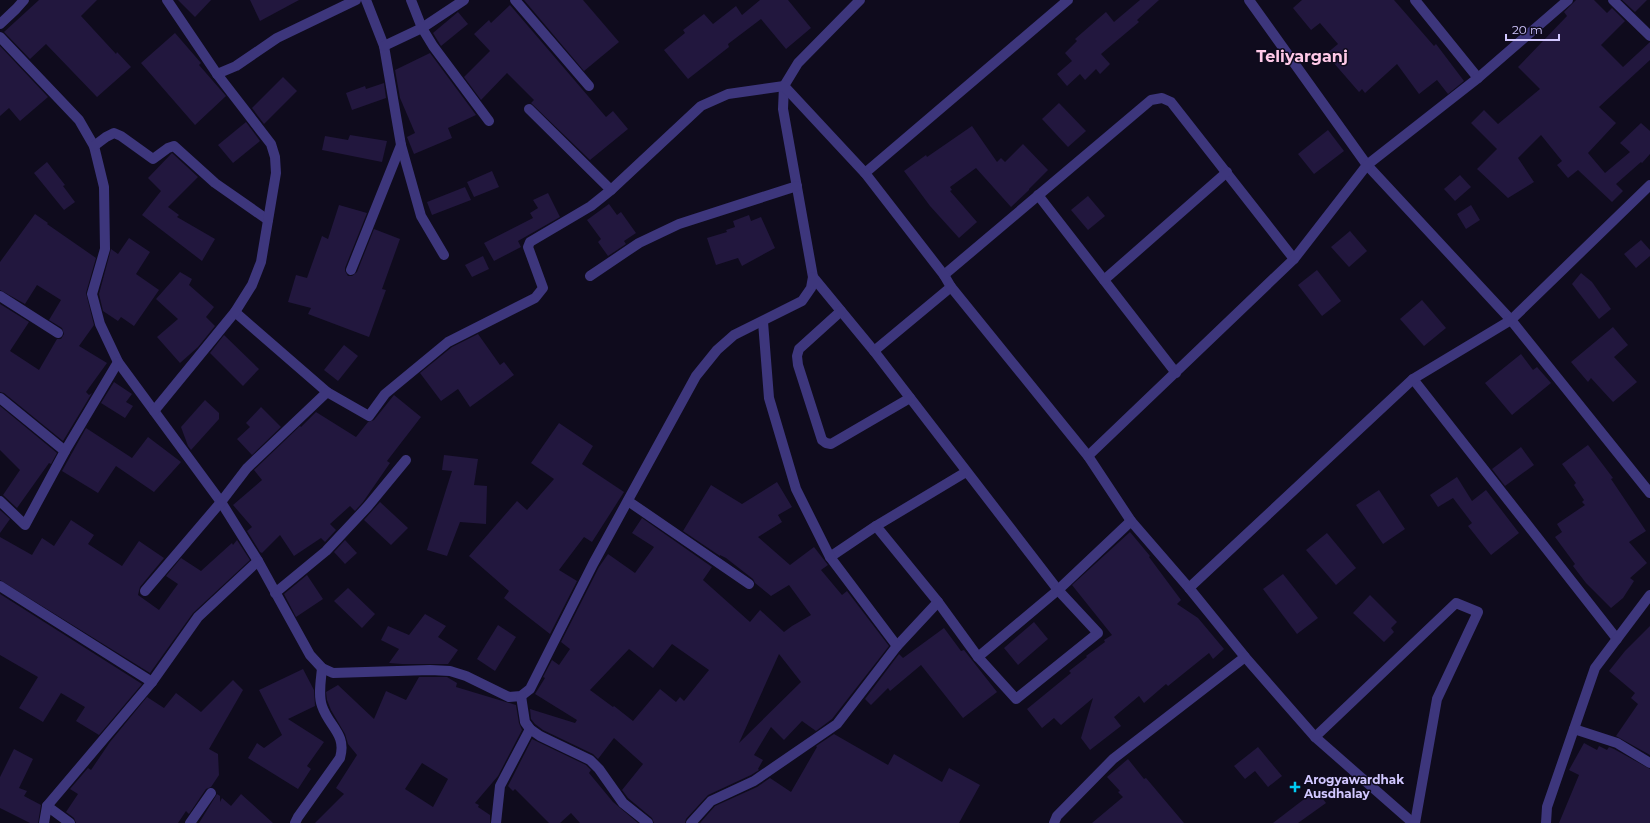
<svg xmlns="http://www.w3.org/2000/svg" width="1650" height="823" viewBox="0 0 1650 823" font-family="Montserrat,sans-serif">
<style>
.building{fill:#22173e;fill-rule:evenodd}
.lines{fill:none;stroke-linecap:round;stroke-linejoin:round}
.minor{stroke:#3d367c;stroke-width:10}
.poi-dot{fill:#00cbf2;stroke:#0f0b1d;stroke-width:1.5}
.labels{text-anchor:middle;stroke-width:3;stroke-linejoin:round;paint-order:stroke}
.poi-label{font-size:12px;font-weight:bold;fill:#d1c7ff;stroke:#0f0b1d;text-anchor:start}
.district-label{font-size:16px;font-weight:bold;fill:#ffc9e8;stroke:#0f0b1d}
</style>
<rect width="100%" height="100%" fill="#0f0b1d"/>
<g class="building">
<polygon points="39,0 97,0 81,16 116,54 117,52 131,67 97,97 46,44 30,59 4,32"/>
<polygon points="178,0 211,0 195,17"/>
<polygon points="250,0 299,0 260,21"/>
<polygon points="524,0 583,0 619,42 584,71"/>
<polygon points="760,0 788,0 811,28 786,49 761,19 728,44 729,47 688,79 664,50 685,33 683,30 704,14 713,24 736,6 742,15"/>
<polygon points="1140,0 1159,0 1137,20 1139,22 1101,54 1110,64 1100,74 1096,69 1085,80 1080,74 1067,86 1057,74 1072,61 1065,53 1077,41 1075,39 1106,12 1114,22"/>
<polygon points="1302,0 1394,0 1434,46 1436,44 1464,81 1448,94 1437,80 1419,94 1397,64 1365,93 1362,89 1359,92 1326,54 1338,44 1320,23 1311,30 1293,8"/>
<polygon points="1576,0 1594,0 1607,13 1612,8 1625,21 1601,45 1623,67 1650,42 1650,60 1599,107 1616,123 1588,153 1605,173 1630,152 1620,143 1641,123 1650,131 1650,154 1642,163 1641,162 1616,184 1623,191 1612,202 1578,170 1568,178 1557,165 1562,161 1541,135 1518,158 1534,182 1508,198 1477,169 1497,149 1471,123 1484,110 1498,124 1540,89 1518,67 1567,16 1564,12"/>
<polygon points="1622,0 1647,0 1635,12"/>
<polygon points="510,5 606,117 613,111 628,129 590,160 531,103 534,100 507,73 481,100 464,77 490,51 474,34 489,20 491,23"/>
<polygon points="458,12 468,24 441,46 433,33"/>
<polygon points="175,33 201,63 199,65 226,96 195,125 141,63"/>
<polygon points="0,46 48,97 20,121 9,108 0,116"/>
<polygon points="430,53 476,115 448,128 452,138 414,154 407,137 415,133 400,98 395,70"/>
<polygon points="283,77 297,91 264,124 252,108"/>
<polygon points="384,83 386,98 352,110 346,93 365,86 366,89"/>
<polygon points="1059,103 1086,131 1068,147 1042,119"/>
<polygon points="246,122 260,141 233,163 218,145"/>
<polygon points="972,126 997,162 1001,158 1005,162 1023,144 1048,170 1029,189 1029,190 1011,207 976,168 950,187 952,190 950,191 977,222 959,238 930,206 904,171 926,155 927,157"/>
<polygon points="1328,130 1344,151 1314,174 1298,154"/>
<polygon points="350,135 387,141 382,162 322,150 325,136 348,140"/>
<polygon points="172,153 198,177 168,207 179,215 177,217 215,239 202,261 142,215 161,191 148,178"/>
<polygon points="47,162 65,185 63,186 75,202 64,210 34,173"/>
<polygon points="492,171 499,187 474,197 467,182"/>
<polygon points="1460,175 1471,187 1455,201 1444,189"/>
<polygon points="465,187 471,200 432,215 427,202"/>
<polygon points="548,193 560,217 518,241 521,247 494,261 484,243 533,218 530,213 538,208 533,200"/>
<polygon points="1088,196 1105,216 1088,230 1071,210"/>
<polygon points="609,204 617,215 621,212 636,233 624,241 626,244 608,256 598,242 601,239 587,220"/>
<polygon points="339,205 367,213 345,268 345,271 348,276 352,276 357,272 374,229 400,239 382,289 386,290 369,337 308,314 311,308 288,302 296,275 307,278 322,236 328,239"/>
<polygon points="1471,205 1480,220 1466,229 1457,214"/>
<polygon points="35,214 48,223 47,224 96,258 86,293 94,325 79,346 107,363 86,392 89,395 92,393 63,441 4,393 0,392 0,304 29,322 10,351 39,370 57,339 61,339 64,334 62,328 49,320 61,300 37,285 25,304 0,290 0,262"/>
<polygon points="749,215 751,221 761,217 775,248 742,266 738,258 716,265 707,238 727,232 726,230 735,227 733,221"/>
<polygon points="1350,231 1367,251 1349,267 1331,247"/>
<polygon points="129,238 150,252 136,274 159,290 134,326 121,317 118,321 103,311 99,294 111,249 118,254"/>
<polygon points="1641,240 1650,250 1650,256 1636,268 1624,254"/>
<polygon points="483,256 489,269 472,277 465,265"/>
<polygon points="1317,270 1341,301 1322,316 1298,285"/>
<polygon points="180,272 192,279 189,285 214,307 206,317 215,326 198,347 180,363 157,337 178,319 156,299"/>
<polygon points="1581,273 1592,282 1611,309 1599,319 1572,284"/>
<polygon points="1422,300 1446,328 1424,346 1400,319"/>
<polygon points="1613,327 1628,345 1614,357 1637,382 1613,402 1591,378 1588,382 1571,362"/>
<polygon points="478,334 500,365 504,362 514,375 470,407 458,389 441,401 420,373 452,347"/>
<polygon points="224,335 259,369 243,386 210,353"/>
<polygon points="344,345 358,356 338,381 324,370"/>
<polygon points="1521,354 1533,370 1537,367 1551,383 1512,415 1485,383"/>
<polygon points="114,382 132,394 126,402 133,406 125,418 101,403"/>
<polygon points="394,395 421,417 387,461 390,463 363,502 355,511 350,506 330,524 336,530 325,542 321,538 294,556 280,535 262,553 260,552 247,531 252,527 233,505 262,480 254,470 300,426 301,427 316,412 356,437 368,422 374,420"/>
<polygon points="205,400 219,413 219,419 191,450 188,446 181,427"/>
<polygon points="0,406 57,453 51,464 49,463 17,508 3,495 20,470 0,450"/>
<polygon points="261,407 281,427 252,455 237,439 250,427 246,423"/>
<polygon points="559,423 593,446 582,464 624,492 592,542 584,537 559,570 577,581 550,634 504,598 509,591 469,556 517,501 527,510 554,479 531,463"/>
<polygon points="86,428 132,458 148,437 181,462 154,492 116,466 98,493 62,471"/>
<polygon points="1588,445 1613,478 1611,479 1646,531 1629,542 1647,563 1630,578 1634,581 1623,598 1611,608 1586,583 1573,566 1575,564 1555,537 1562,532 1557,524 1585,505 1582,502 1584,500 1574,485 1576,483 1562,464"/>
<polygon points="1521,447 1534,465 1505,486 1492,469"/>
<polygon points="444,455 478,459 474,485 487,486 486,524 460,522 447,556 427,550 452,471 442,470"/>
<polygon points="1457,477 1472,501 1486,490 1519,533 1491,555 1468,526 1472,523 1453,498 1438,507 1430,495"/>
<path d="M777 482 792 507 778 515 782 522 758 537 790 565 814 547 828 565 821 570 842 595 847 591 889 646 832 719 816 731 802 721 784 740 771 727 754 755 763 760 758 769 759 770 751 775 708 795 686 819 685 823H654L652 818 628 798 622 790 643 764 614 738 598 759 593 754 543 730 535 724 531 719 530 709 575 723 577 720 535 694 545 678 543 677 552 660 559 665 570 649 561 642 599 567 608 554 635 573 654 547 632 533 642 518 712 567 703 580 750 622 760 610 784 632 792 626 811 615 789 585 771 596 755 583 753 579 726 558 720 555V556L683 531 711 485 742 504ZM672 644 709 670 684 701 680 697 676 702 660 689 633 721 614 706 613 707 590 690 629 649 653 668ZM779 654 801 682 739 743Z"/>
<polygon points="1379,490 1405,529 1383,544 1356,505"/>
<polygon points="380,502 408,528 391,545 364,520"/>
<polygon points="0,510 10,519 0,533"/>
<polygon points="71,520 94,535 88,544 122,566 139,541 164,558 140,587 138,595 159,610 178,584 166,576 181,558 201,571 232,543 233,545 237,540 250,560 193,613 150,673 0,580 0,537 32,555 42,538 54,546"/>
<polygon points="1130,532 1150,556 1149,557 1181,600 1177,604 1198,618 1224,649 1213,659 1209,653 1168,686 1166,684 1144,703 1139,696 1114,717 1121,726 1090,750 1081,738 1093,698 1061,725 1054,718 1042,728 1027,709 1071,673 1069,671 1087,657 1086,656 1105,642 1104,640 1112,635 1072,585"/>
<polygon points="1327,533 1356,568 1336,585 1306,550"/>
<polygon points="345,540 357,553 345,564 334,552"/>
<polygon points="1283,574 1318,618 1297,634 1263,589"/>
<polygon points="307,575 323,599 296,617 284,594"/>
<polygon points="348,588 375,614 362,628 334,601"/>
<polygon points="0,594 142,684 99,735 76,721 85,707 61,693 43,722 19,708 38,677 0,655"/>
<polygon points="1370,595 1397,622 1391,628 1394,632 1384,642 1353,613"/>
<polygon points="425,614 446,626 438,637 458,650 448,664 402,664 389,663 399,649 381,640 388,626 409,635"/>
<polygon points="1034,622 1048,639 1018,665 1004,648"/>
<polygon points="498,625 516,637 495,671 477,659"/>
<polygon points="1650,626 1650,755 1616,736 1638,704 1631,698 1635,693 1609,671 1625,651"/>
<polygon points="944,628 961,651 964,650 997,692 963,718 921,665 890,691 888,688 871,705 865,699 899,654 903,658"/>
<polygon points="303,669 314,690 315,706 288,719 324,742 307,766 311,769 298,789 248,758 257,743 264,748 282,735 259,690"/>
<path d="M419 677H447L457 683 456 687 516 705 519 723 522 730 498 776 475 803 479 805 478 807 490 815V823H315L344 794 336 788 357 755 348 744 345 734 331 710 327 700 326 692 338 685 374 719 386 691 406 700ZM422 763 448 779 433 807 405 789Z"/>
<polygon points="233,680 243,690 209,749 218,754 219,775 211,787 206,789 189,814 186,811 178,823 76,823 74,818 66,812 78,794 70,789 88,768 91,770 110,742 147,697 164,708 176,693 201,712"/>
<polygon points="834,734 888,765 894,754 942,782 949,768 980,785 959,823 700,823 715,806 757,787 770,778 791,792 817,747 816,746"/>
<polygon points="532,739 586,765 591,770 589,773 613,802 638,823 580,823 571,813 560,823 549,823 515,789 513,791 508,786"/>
<polygon points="1584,743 1597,750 1599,746 1607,750 1609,747 1614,749 1650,769 1650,823 1559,823 1579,775 1569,770"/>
<polygon points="1258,747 1282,776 1268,787 1255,771 1245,779 1234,766"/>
<polygon points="14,749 33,759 19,788 27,791 24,796 41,805 38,823 30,823 0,808 0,777"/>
<polygon points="1128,759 1144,779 1146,778 1184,823 1092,823 1123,797 1118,792 1120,791 1107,777"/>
<polygon points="1316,790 1326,803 1298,823 1273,823"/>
<polygon points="217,794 220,796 220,802 222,798 231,806 241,794 273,823 199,823"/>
</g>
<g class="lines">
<g class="minor">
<polyline points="366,0 384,46 401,145 421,216 444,255"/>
<polyline points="411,0 422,28 433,46 489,121"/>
<polyline points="515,0 589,86"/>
<polyline points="1249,0 1367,165 1511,320 1650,493"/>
<polyline points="1415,0 1478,78"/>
<polyline points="1613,0 1650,36"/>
<polyline points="0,24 16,9 24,0"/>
<polyline points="0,37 79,120 94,146 104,187 105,249 92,294 100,324 118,362 221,502 258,561 310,655 322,668 333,673 430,670 450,671 466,676 509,697 521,696 530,689 593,564 696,376 717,350 734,335 802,301 811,288 813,277 783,109 784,86 798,63 860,0"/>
<polyline points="384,46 422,28 464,0"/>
<polyline points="217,74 236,66 277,38 356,0"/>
<polyline points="529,109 611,190"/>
<polyline points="94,146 106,137 114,133 121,136 153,159 168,148 174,146 215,183 268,220"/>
<polyline points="865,173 1068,0"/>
<polyline points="1038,195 1176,373"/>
<polyline points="351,270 401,145"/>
<polyline points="944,275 1151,100 1162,98 1171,102 1294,259"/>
<polyline points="590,276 639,243 679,224 797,186"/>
<polyline points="813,277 874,351"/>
<polyline points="1104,280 1227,172"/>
<polyline points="951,287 874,351 1058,590 1098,633 1016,699 978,657 938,602 876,526 966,472"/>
<polyline points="0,296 58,333"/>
<polyline points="841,311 799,349 797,356 798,365 822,440 826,443 831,444 910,398"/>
<polyline points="235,312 327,392 369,416 385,394 448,342 535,298 543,288 528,247 530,242 591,206 611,190 701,106 728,94 784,86 865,173 944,275 951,287 1088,456 1131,521 1189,588 1245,657 1315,737 1413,823"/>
<polyline points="1413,379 1617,639"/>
<polyline points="0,398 65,451"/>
<polyline points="154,411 235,312 252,285 261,262 276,173 275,157 271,144 217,74 167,0"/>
<polyline points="1088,456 1294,259 1367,165 1478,78 1568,0"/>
<polyline points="0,501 25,525 65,451 118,362"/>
<polyline points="628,501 749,584"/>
<polyline points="830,557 876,526"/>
<polyline points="0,586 152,682"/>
<polyline points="1189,588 1413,379 1511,320 1650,185"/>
<polyline points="145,591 221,502 247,468 327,392"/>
<polyline points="275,593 326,551 368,506 406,460"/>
<polyline points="897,646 938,602"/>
<polyline points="978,657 1058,590 1131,521"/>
<polyline points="521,696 525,722 530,729 540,736 590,760 599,769 623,803 648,823"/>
<polyline points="1574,729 1617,743 1650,763"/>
<polyline points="1315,737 1456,603 1478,612 1437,699 1415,823"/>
<polyline points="47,806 70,823"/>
<polyline points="44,823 47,806 152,682 198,617 258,561"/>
<polyline points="190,823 211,793"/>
<path d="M295 823 298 817 340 758C347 734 329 727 322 706 318 695 321 680 322 668"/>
<polyline points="496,823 500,786 530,729"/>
<polyline points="691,823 711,801 754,781 837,724 897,646 830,557 796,489 769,398 763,322"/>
<polyline points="1054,823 1057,816 1113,759 1245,657"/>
<polyline points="1546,823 1547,807 1595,668 1650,595"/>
</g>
</g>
<path class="poi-dot" d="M1293 781h4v4h4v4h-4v4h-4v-4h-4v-4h4z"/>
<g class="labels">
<g class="poi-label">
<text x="1304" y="784">Arogyawardhak<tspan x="1304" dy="14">Ausdhalay</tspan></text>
</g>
<g class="district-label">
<text x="1302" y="62">Teliyarganj</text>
</g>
</g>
<path d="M1506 34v6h53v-6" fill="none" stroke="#d1c7ff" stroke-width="2"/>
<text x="1512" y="34" font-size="12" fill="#d1c7ff" stroke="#0f0b1d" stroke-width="3" paint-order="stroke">20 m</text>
</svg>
